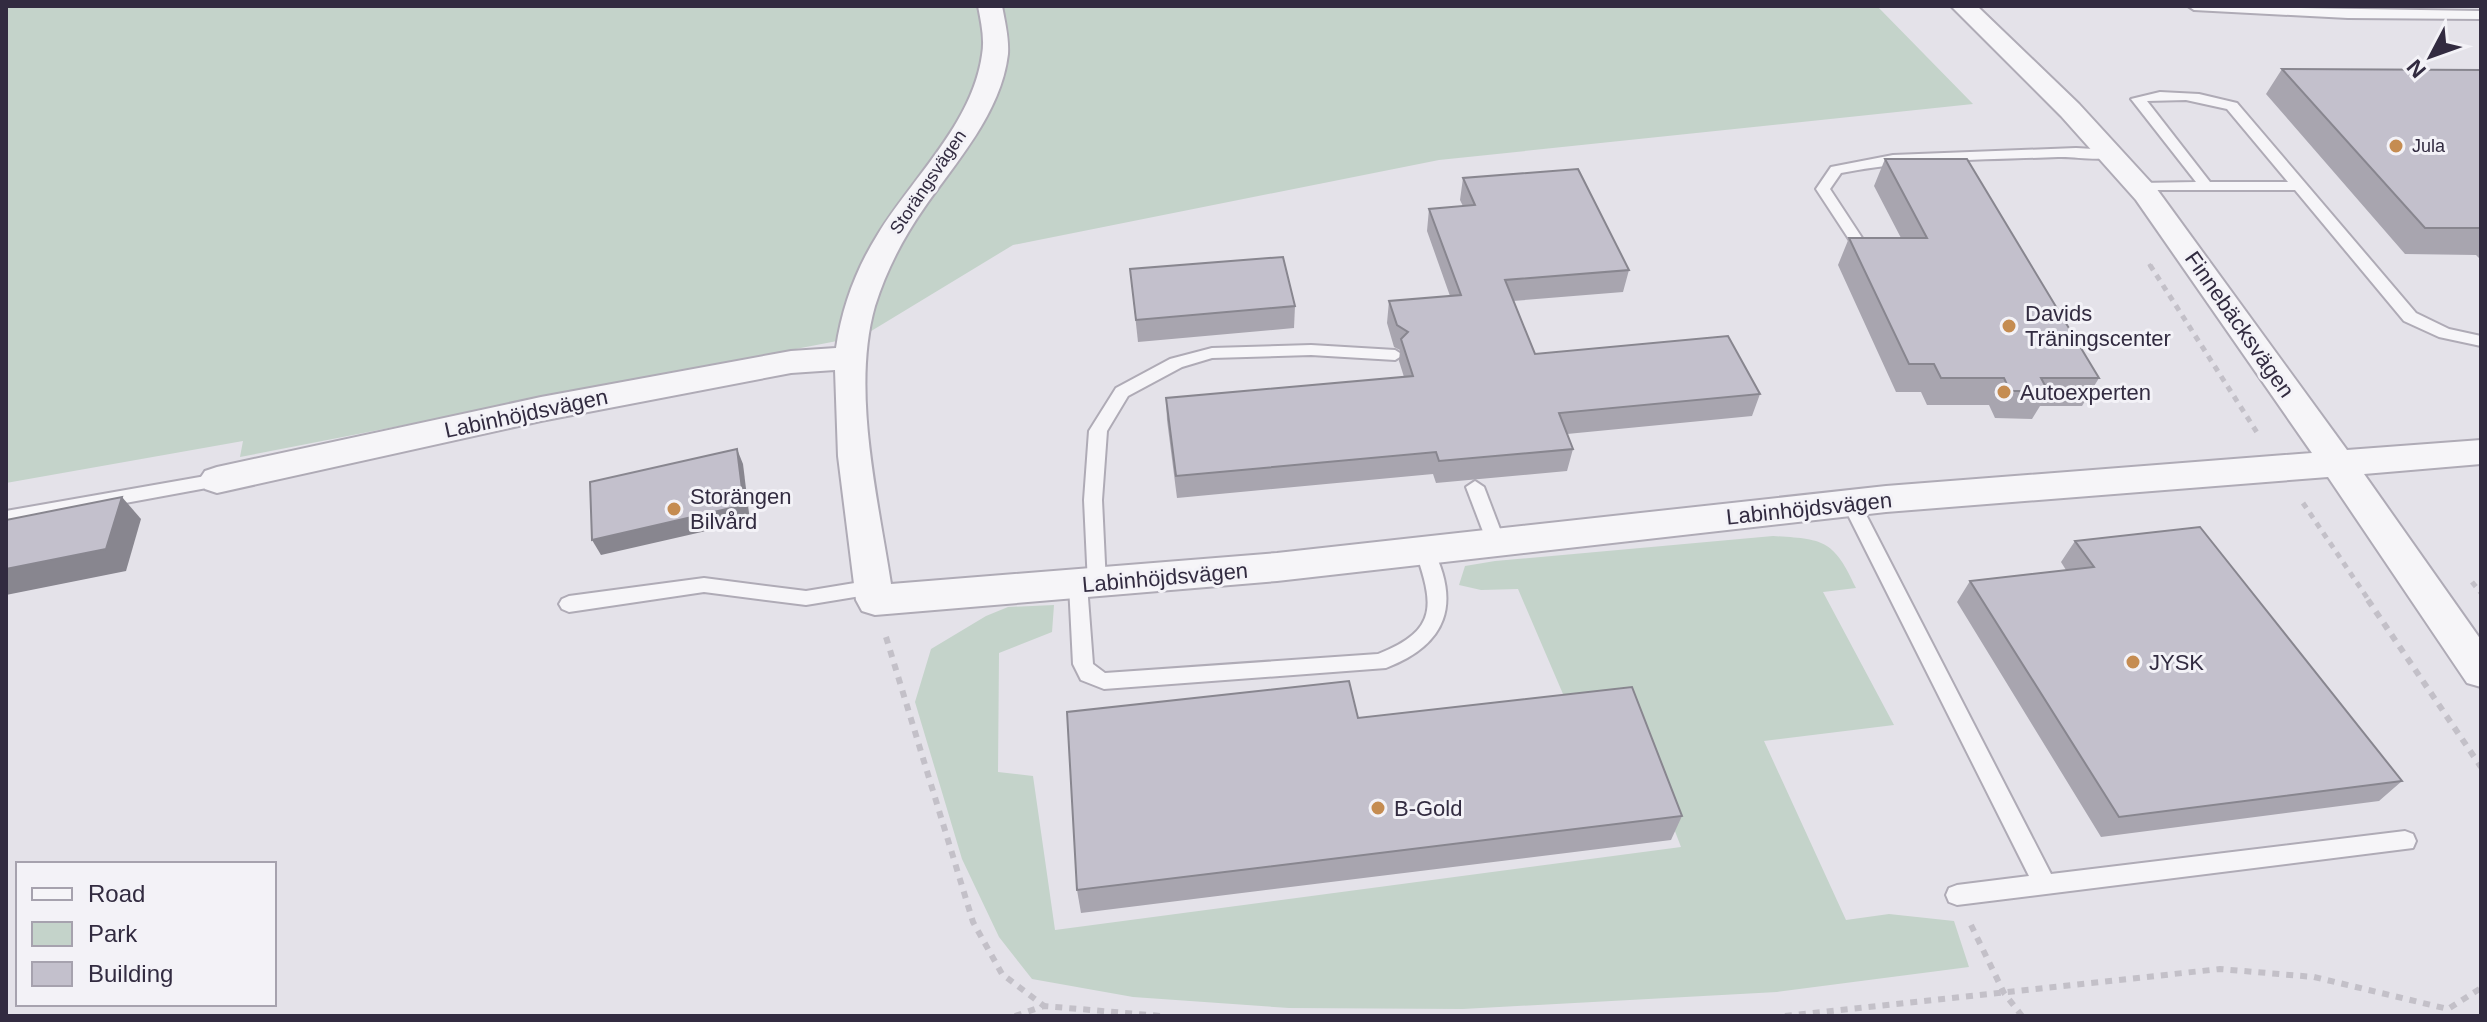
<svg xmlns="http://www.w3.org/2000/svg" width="2487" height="1022" viewBox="0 0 2487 1022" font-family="Arial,sans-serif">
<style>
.green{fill:#c4d3ca}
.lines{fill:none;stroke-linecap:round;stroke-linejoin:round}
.lane-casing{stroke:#afabb6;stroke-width:4}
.street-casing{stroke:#afabb6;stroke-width:4}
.path-far2{stroke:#c3c0c8;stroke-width:4;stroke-dasharray:5 5;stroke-linecap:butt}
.path-far1{stroke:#c3c0c8;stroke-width:5;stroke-dasharray:6 6;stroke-linecap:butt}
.path{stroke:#c3c0c8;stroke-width:6;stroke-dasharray:7 7;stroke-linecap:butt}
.lane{fill:#f6f5f8;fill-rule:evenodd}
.street{fill:#f6f5f8;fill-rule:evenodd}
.wall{fill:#a8a5af}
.shaded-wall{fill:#88868f}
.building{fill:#c3c0cc;stroke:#88868f;stroke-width:2}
.poi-dot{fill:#c58c51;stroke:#f3f2f7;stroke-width:3}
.labels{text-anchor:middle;stroke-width:6;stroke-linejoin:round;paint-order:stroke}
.far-poi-label{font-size:18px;fill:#322b40;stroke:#f3f2f7;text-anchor:start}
.far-street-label{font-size:18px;fill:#322b40;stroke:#f3f2f7}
.poi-label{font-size:22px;fill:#322b40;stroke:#f3f2f7;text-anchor:start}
.street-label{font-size:22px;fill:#322b40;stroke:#f3f2f7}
</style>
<rect width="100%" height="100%" fill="#e4e2e9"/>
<g class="green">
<polygon points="6,6 1877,6 1973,104 1439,160 1013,245 863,336 240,457 243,441 6,483"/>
<path d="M1773 536C1824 539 1834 540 1856 588L1823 592 1894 725 1764 741 1846 920 1889 914 1954 921 1969 967 1777 992 1463 1009 1289 1008 1133 997 1032 979 999 937 962 859 915 702 931 649 986 616 1008 607 1054 605 1052 632 999 653 998 772 1033 776 1055 930 1681 847 1627 705 1569 708 1518 589 1481 590 1459 585 1465 566 1495 561Z"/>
</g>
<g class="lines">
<g class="lane-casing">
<g id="lane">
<polygon points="2188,6 2481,11 2481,19 2348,18 2194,10"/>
<path d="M2160 92 2199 94 2237 103 2416 313 2449 329 2481 336V346L2439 337 2404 321 2295 190H2135L2133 187 2140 183 2196 182 2131 99ZM2186 100 2227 109 2288 182H2210L2147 101Z"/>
<path d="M2076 148 2112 150 2119 154C2107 163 2075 156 2058 157 1985 160 1913 159 1841 173L1830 189 1870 250 1863 255 1858 253 1816 189 1831 167 1893 155Z"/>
<polygon points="1311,345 1395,350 1403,355 1395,360 1311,355 1212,358 1182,367 1128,396 1107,431 1102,500 1106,584 1104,589 1090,589 1088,584 1084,500 1089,431 1116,388 1170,359 1212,348"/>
<polygon points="217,474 226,480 223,485 6,525 6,511"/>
<polygon points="1475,481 1484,487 1505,542 1502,547 1490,547 1487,542 1466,487"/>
<polygon points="1851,496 1860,503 2051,874 2405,831 2413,834 2416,841 2413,848 1957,905 1949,902 1946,895 1949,888 1957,885 2029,876 1842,503"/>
<path d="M1424 543 1431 545C1461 603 1448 644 1386 668L1104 689 1081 680 1073 664 1069 585 1071 580H1085L1087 585 1093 664 1105 673 1378 654C1440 630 1433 603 1415 550L1417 545Z"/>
<polygon points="704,578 806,591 873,580 880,582 882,587 880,592 873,594 806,605 704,592 569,612 562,609 559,604 562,599 569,596"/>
</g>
</g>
<g class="street-casing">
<path id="street" d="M978 6H1002C1005 22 1009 38 1008 54 1001 113 956 162 924 208 903 238 886 271 875 306 851 390 878 499 891 584L1277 553 1886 486 2312 453 2136 200 2061 116 1951 6H1977L2079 104 2156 188 2347 450 2481 440V464L2364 474 2481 640V687L2467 683 2328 477 1886 512 1277 581 875 615 862 611 856 600 838 456 835 370 791 373 541 421 217 493 205 489 199 480 205 471 217 467 541 397 791 351 836 348C842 307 856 269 878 234 913 177 972 124 982 55 985 39 981 22 978 6Z"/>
</g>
<polyline class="path-far2" points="2149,264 2151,267"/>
<g class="path-far1">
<polyline points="2150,265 2258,434"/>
<polyline points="2303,503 2370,602"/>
<polyline points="2472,582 2481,593"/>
</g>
<g class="path">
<polyline points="2368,600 2481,767"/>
<polyline points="886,637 973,922 1002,974 1044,1006"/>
<polyline points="1971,925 2004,993 2022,1016"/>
<polyline points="1015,1016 1044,1006 1161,1016"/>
<polyline points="1785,1016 2220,969 2314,977 2448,1009 2481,988"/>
</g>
<use href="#lane" class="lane"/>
<use href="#street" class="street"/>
</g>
<g class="wall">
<polygon points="2282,69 2481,70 2481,260 2476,255 2405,254 2266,94"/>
<polygon points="1885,159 2099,378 2082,406 2040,406 2032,419 1995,418 1989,405 1927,405 1921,392 1896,392 1838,265 1849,238 1901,238 1874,186"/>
<polygon points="1463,178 1629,270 1623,292 1513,301 1535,354 1760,394 1752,416 1567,434 1573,449 1567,471 1436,483 1433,474 1177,498 1167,420 1166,398 1404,377 1399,361 1400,350 1394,347 1387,323 1389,301 1450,296 1427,231 1429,209 1463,206 1460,200"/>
<polygon points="1130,269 1295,306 1294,328 1138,342"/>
<polygon points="2075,541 2402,781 2379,801 2101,837 1957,602 1970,581 2066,570 2061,562"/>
<polygon points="1358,718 1682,816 1671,840 1081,913 1077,890"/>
</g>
<g class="shaded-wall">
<polygon points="737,449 743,464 750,521 601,555 592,540"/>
<polygon points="122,497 141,519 126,571 6,595 6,569"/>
</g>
<g class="building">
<polygon points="2282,69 2481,70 2481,228 2425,228"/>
<polygon points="1885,159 1967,159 2099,378 2041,378 2048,391 2010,391 2004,378 1941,378 1934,364 1909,364 1849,238 1927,238"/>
<polygon points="1578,169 1629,270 1505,280 1535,354 1728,336 1760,394 1559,413 1573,449 1439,461 1436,452 1176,476 1166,398 1413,376 1401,339 1408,332 1397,325 1389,301 1461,295 1429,209 1475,205 1463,178"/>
<polygon points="1283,257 1295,306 1136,320 1130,269"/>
<polygon points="737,449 744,505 592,540 590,482"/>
<polygon points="122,497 106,549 6,569 6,520"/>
<polygon points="2200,527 2402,781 2119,817 1970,581 2094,567 2075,541"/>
<polygon points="1349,681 1358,718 1632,687 1682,816 1077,890 1067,712"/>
</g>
<g class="poi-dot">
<circle cx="2396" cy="146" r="8"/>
<circle cx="2009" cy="326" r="8"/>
<circle cx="2004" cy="392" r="8"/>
<circle cx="674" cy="509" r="8"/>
<circle cx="2133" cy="662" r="8"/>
<circle cx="1378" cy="808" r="8"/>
</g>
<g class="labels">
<g class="far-poi-label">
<text x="2412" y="152">Jula</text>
</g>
<g class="far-street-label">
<text transform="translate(928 182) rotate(-56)" y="6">Storängsvägen</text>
</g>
<g class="poi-label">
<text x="2025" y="321">Davids<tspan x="2025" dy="25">Träningscenter</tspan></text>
<text x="2020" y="400">Autoexperten</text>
<text x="690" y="504">Storängen<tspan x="690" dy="25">Bilvård</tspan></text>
<text x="2149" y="670">JYSK</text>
<text x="1394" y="816">B-Gold</text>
</g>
<g class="street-label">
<text transform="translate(2240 324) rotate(55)" y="8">Finnebäcksvägen</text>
<text transform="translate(526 413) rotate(-12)" y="8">Labinhöjdsvägen</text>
<text transform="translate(1809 508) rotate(-6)" y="8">Labinhöjdsvägen</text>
<text transform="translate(1165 577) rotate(-5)" y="8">Labinhöjdsvägen</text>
</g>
</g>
<rect width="2487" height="1022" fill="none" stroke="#322b40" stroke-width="16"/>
<rect x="16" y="862" width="260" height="144" fill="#f3f2f7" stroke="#a6a2ae" stroke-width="2"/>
<rect x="32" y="888" width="40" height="12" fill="#f6f5f8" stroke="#a6a2ae" stroke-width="2"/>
<text x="88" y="902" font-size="24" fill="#322b40">Road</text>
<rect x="32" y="922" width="40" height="24" fill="#c4d3ca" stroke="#a6a2ae" stroke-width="2"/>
<text x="88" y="942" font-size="24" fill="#322b40">Park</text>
<rect x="32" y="962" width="40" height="24" fill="#c3c0cc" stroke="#a6a2ae" stroke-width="2"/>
<text x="88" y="982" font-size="24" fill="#322b40">Building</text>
<g transform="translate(2431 56) rotate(229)" stroke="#f3f2f7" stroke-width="6" paint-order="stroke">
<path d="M0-6L14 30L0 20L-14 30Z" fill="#322b40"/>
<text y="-12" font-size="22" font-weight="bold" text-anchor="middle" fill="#322b40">N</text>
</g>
</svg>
